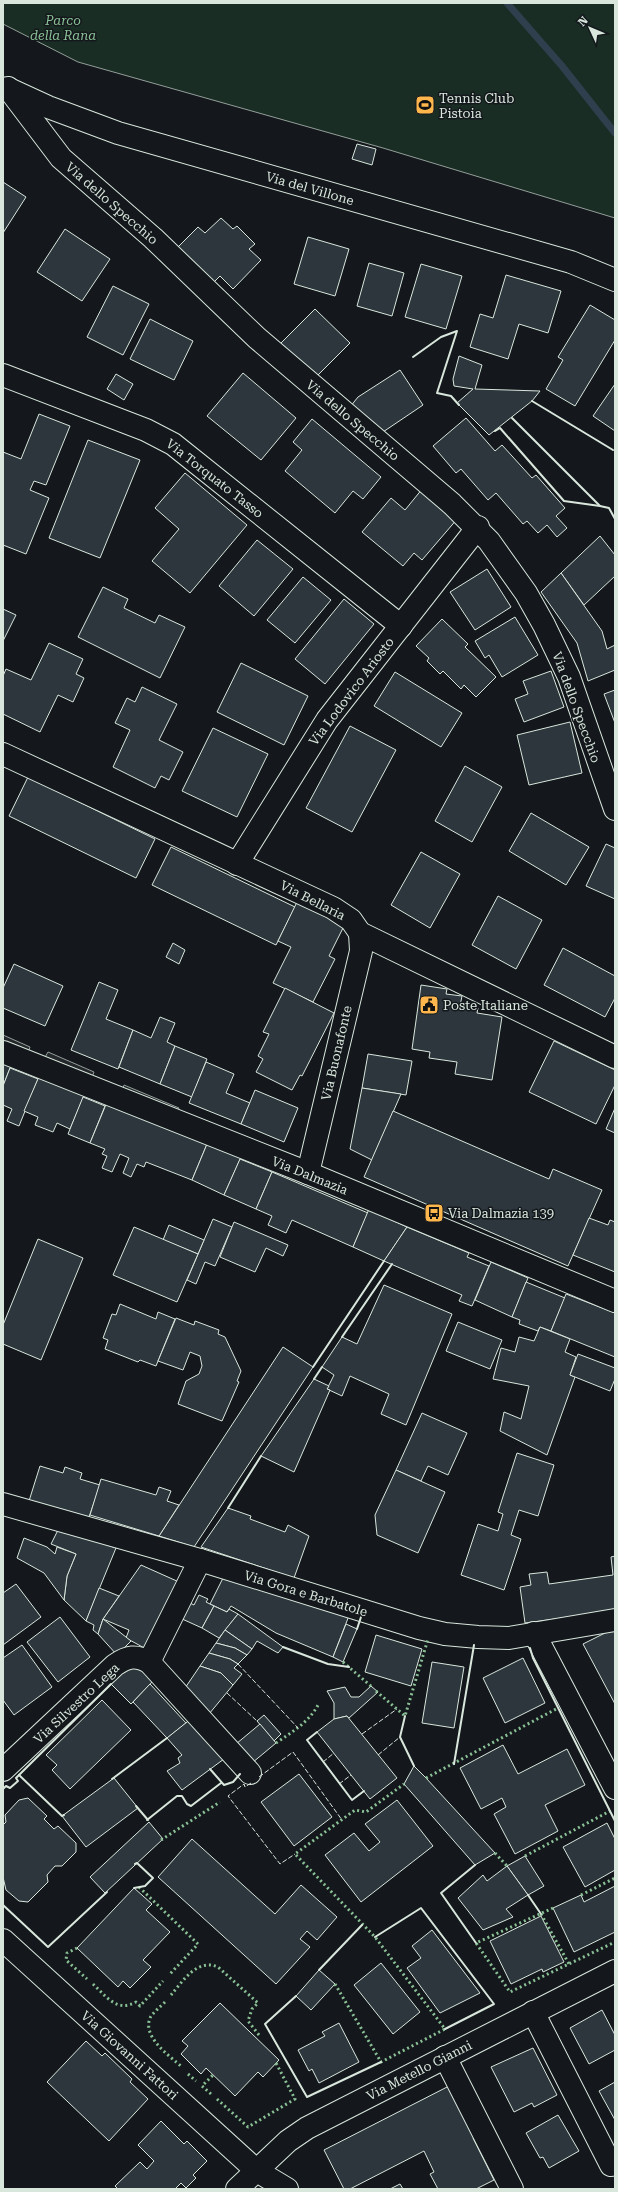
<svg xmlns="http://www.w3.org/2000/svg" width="618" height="2192" viewBox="0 0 618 2192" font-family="'Roboto Serif',serif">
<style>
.green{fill:#1a2d24;stroke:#939e99}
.parking{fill:#24282b;stroke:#939e99}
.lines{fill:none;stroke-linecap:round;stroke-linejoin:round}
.stream{stroke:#2f3f4d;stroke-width:7}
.building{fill:#2c363c;stroke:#d8e6dc}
.minor-casing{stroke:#d8e6dc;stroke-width:24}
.minor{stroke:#14181c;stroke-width:22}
.hedge{stroke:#8ac095;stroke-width:3;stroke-dasharray:2 3;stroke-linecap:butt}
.fence{stroke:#d8e6dc;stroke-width:1;stroke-dasharray:5 2;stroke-linecap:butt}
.wall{stroke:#d8e6dc;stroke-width:2}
.labels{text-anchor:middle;stroke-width:3;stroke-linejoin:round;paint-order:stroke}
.park-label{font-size:13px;font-style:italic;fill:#8ac095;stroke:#14181c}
.poi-label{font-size:13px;fill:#d8e6dc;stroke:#14181c;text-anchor:start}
.street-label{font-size:13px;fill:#d8e6dc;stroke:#14181c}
</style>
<rect width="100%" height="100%" fill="#14181c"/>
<polygon class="green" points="3,3 615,3 615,218 383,148 78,62 3,24"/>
<g class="parking">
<polygon points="3,1035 30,1047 28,1053 3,1043"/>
<polygon points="48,1052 94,1072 91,1080 44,1059"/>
<polygon points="124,1085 179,1108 176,1114 122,1091"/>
</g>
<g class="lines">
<polyline class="stream" points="507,3 562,66 615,133"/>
</g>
<g class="building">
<polygon points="357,144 376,149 372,165 352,159"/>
<polygon points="3,182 26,197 3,233"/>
<polygon points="221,218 233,229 237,226 255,244 249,249 261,260 233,289 220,276 214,282 178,247 198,227 205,233"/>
<polygon points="65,229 110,259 82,301 37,272"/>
<polygon points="308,237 349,249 335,296 294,284"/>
<polygon points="369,263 404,273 392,316 357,306"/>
<polygon points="421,264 462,276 446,329 405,317"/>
<polygon points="506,275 561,291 548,333 519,324 508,359 470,347 480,314 493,318"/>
<polygon points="113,286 149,304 123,355 87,337"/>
<polygon points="590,305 615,320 615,340 575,406 546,389 563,360 558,357"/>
<polygon points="315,309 350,343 316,377 280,344"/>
<polygon points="150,319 193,341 174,380 130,359"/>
<polygon points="459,356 482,365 475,389 540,391 532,401 489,435 457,403 473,389 454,386 453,379"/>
<polygon points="400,370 423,405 380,434 350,407 358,397"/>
<polygon points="243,373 296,418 261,460 207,416"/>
<polygon points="116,374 133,384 124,400 107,389"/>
<polygon points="615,384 615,431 593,416"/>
<polygon points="39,414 70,426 46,485 34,481 30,490 49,498 26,554 3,545 3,452 21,459"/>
<polygon points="466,418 495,451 502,445 532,478 536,475 565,508 556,516 567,528 557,537 547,525 538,533 527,521 523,524 496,493 488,500 461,469 456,473 433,446"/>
<polygon points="312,419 381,477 363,499 353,491 335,513 285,471 302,450 293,442"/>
<polygon points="88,440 140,460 100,558 49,538"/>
<polygon points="185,473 247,525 190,593 152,561 179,529 155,508"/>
<polygon points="423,488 458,518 422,560 414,553 403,566 362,532 391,498 405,510"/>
<polygon points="600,536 615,555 615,576 584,605 561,573"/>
<polygon points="257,540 293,569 254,616 219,586"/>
<polygon points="487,569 511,607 475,630 450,592"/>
<polygon points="561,573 602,631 607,649 615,645 615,670 588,681 577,643 541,592"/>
<polygon points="303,577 331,600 295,643 267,620"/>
<polygon points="103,587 128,599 124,608 155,623 159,615 185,627 160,678 78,637"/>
<polygon points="344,599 374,624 325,684 295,659"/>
<polygon points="3,609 16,615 3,641"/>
<polygon points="515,617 538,655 502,677 489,655 485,658 475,641"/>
<polygon points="442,619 468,644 465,647 496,677 476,697 464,685 461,689 443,671 440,674 427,661 429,658 416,646"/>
<polygon points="49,643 83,659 76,674 84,678 73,702 58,695 40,732 3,714 3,676 6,669 31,680"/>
<polygon points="241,663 308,696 284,745 217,712"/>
<polygon points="551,671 564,707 524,722 515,699 528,694 523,681"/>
<polygon points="395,672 462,713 441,747 374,706"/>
<polygon points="142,687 177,704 159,740 183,752 169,780 161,776 155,788 113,767 130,730 115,723 127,698 135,702"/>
<polygon points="615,690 615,723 604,694"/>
<polygon points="570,722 582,773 529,785 517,735"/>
<polygon points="350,726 396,750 352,832 306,808"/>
<polygon points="213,728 268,754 237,817 182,791"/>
<polygon points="465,766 502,787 472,842 435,821"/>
<polygon points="28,777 155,839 136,878 9,816"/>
<polygon points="531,813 589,847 566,885 509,851"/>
<polygon points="606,844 615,848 615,899 586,886"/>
<polygon points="171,847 295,907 276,945 152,885"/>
<polygon points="421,852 460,874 430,928 391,905"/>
<polygon points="498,896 542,920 516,969 472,945"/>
<polygon points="297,902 344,926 329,956 335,959 313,1002 273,983 291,947 278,941"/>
<polygon points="173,943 185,950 179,964 166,957"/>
<polygon points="563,948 615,976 615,998 605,1017 544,985"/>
<polygon points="14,964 63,986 45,1026 3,1008 3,988"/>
<polygon points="99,982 118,990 106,1019 133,1030 118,1069 71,1050"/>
<polygon points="421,985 447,989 446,994 462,996 460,1006 478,1008 477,1013 502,1017 492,1080 455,1074 457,1062 429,1058 430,1052 412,1049"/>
<polygon points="285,988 334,1013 302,1076 300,1075 292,1090 256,1072 263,1059 258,1056 269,1034 263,1032"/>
<polygon points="160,1017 175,1023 167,1042 175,1046 160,1084 119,1067 133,1030 151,1038"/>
<polygon points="554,1041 615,1070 615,1085 596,1124 529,1092"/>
<polygon points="175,1046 207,1059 192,1097 160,1084"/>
<polygon points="368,1054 412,1061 406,1095 362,1088"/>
<polygon points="3,1060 12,1063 3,1086"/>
<polygon points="206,1062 234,1074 226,1093 250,1103 241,1124 189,1103"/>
<polygon points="10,1068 38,1079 19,1126 7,1121 12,1109 3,1105 3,1086"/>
<polygon points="41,1072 86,1091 70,1129 57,1123 53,1132 35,1125 38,1117 24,1111"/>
<polygon points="362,1088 401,1094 372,1160 350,1149"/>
<polygon points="255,1090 298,1108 284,1142 241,1124"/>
<polygon points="83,1097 105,1106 90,1143 68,1134"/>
<polygon points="107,1102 207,1144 192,1180 146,1162 144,1167 137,1164 131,1177 123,1173 129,1158 120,1154 112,1172 102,1168 107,1156 102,1154 105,1149 90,1143"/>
<polygon points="615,1108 615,1133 606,1129"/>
<polygon points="393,1111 549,1179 553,1169 602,1190 568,1266 364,1177"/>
<polygon points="207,1144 242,1155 224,1195 192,1180"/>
<polygon points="240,1159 272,1172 256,1209 224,1195"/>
<polygon points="272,1172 368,1213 353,1247 292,1220 286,1233 268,1225 272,1216 256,1209"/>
<polygon points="369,1209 407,1227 384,1261 353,1247"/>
<polygon points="589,1218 608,1225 610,1220 615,1222 615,1272 573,1255"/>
<polygon points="213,1219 232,1227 215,1266 205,1262 196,1284 187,1280"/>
<polygon points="234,1222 288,1245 283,1256 266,1248 255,1272 220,1257"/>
<polygon points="169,1225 204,1240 198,1254 163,1240"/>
<polygon points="134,1227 198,1254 177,1302 113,1275"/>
<polygon points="407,1227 469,1253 467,1257 489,1266 472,1306 459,1301 462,1295 384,1261"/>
<polygon points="38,1239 83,1258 41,1360 3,1344 3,1325"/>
<polygon points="491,1262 528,1278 512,1317 475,1300"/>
<polygon points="526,1282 565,1298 551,1331 540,1327 538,1331 519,1324 520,1320 512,1317"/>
<polygon points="384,1285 452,1314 406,1425 381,1414 389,1394 350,1376 342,1396 327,1389 334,1375 322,1367 342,1337 357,1344"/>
<polygon points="566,1294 615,1313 615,1357 551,1331"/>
<polygon points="120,1304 156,1319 158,1312 175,1319 156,1366 140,1360 138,1362 105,1349 108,1340 103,1338 112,1314 116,1315"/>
<polygon points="176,1318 194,1325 195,1321 219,1330 218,1334 225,1337 241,1371 237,1381 239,1382 222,1421 178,1404 186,1381 199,1374 202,1366 200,1356 190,1352 183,1370 158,1361"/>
<polygon points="458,1322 502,1340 490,1369 446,1351"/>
<polygon points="540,1327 570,1339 565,1352 576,1357 570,1375 575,1377 547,1455 500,1431 504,1412 521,1419 529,1386 493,1379 501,1348 515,1352 519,1337 534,1341"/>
<polygon points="283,1347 313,1367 194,1547 159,1536"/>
<polygon points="578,1354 615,1368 615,1379 610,1391 570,1375"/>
<polygon points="314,1379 329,1386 327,1389 330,1390 294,1472 261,1456"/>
<polygon points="422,1413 467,1433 448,1475 428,1466 421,1481 396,1470"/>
<polygon points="517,1453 554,1465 538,1516 519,1510 511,1535 521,1539 504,1590 461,1575 478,1524 498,1531 503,1514 498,1512"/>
<polygon points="40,1466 63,1473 65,1467 82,1473 80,1479 100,1485 88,1520 29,1501"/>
<polygon points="396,1470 445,1492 418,1553 377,1535 375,1515"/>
<polygon points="101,1479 156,1495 159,1487 171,1491 167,1501 179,1505 159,1536 90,1515"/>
<polygon points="228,1508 251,1516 250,1519 285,1532 288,1525 309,1536 294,1578 201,1547"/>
<polygon points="59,1528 116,1548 86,1621 64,1600 67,1576 76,1554 51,1544"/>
<polygon points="24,1538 47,1547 55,1554 57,1547 76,1554 67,1576 64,1600 44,1573 17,1558"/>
<polygon points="615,1556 615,1611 525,1623 520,1587 531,1585 529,1574 547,1572 549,1584 613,1575 611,1557"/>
<polygon points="141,1565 179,1582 148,1650 126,1638 129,1630 103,1619"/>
<polygon points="225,1574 350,1613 333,1657 276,1633 231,1606 227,1612 210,1604"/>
<polygon points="16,1584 41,1617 3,1645 3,1593"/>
<polygon points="99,1588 119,1596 103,1619 98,1634 93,1630 94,1625 86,1621"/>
<polygon points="199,1595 208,1599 206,1602 214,1606 202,1628 180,1618 188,1602 194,1605"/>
<polygon points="214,1606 227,1612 229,1609 238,1614 219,1638 202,1628"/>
<polygon points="238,1614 283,1647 278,1653 257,1641 252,1649 225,1630"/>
<polygon points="60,1617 90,1657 58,1682 27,1642"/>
<polygon points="103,1619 131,1641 117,1655 98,1634"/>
<polygon points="346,1624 357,1629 343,1662 333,1657"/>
<polygon points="615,1628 615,1704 583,1644"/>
<polygon points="225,1630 252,1649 247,1655 235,1648 216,1643"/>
<polygon points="376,1635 422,1649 411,1686 365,1672"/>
<polygon points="216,1643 235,1648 247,1655 238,1664 230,1659 209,1653"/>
<polygon points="22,1645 52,1687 14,1715 3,1700 3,1658"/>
<polygon points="209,1653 230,1659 238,1664 234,1668 242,1674 233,1685 221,1673 200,1666"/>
<polygon points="523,1658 545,1703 505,1723 483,1678"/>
<polygon points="134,1660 154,1680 131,1704 111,1684"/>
<polygon points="432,1662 464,1667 454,1728 422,1723"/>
<polygon points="200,1666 221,1673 233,1685 209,1714 183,1691"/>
<polygon points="150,1684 186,1723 167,1738 133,1702"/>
<polygon points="371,1686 378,1692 349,1718 347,1716 334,1719 334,1703 327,1691 345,1687 351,1697 359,1697"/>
<polygon points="102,1700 131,1730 70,1789 52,1770 57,1765 46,1755"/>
<polygon points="264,1715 281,1734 274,1741 257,1721"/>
<polygon points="347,1716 397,1778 370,1799 317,1732 334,1719"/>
<polygon points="192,1718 228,1756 182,1790 167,1771 180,1763 178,1758 182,1755 167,1738"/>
<polygon points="260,1724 276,1743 252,1763 236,1744"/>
<polygon points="503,1745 518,1774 567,1749 585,1785 545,1805 558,1831 515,1854 494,1814 506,1807 502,1798 481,1809 460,1768"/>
<polygon points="414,1766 426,1778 495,1853 475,1865 404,1784"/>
<polygon points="299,1774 332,1817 294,1846 261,1802"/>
<polygon points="114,1778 138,1808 86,1847 62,1816"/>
<polygon points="28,1798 47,1816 44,1819 54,1829 58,1826 76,1843 76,1852 62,1866 55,1866 47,1875 48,1882 28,1902 19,1901 6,1890 3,1877 3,1825 6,1822 5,1815 19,1800"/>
<polygon points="397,1800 433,1846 361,1902 325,1855 354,1833 369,1851 380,1842 365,1824"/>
<polygon points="149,1822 163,1839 105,1893 90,1877"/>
<polygon points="607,1823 615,1839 615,1870 585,1887 563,1847"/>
<polygon points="192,1839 275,1914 301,1885 337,1917 317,1940 307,1931 300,1939 310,1947 276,1984 158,1877"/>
<polygon points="525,1856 544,1886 528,1895 507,1866"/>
<polygon points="507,1866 528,1895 506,1909 513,1917 483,1930 458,1898 483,1875 487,1881"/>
<polygon points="615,1886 615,1932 574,1952 553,1908 581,1895 584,1902"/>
<polygon points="134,1888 152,1904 146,1910 170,1932 143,1960 151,1967 130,1988 123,1981 118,1987 77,1948"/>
<polygon points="541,1916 564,1962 543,1972 542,1969 511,1984 490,1941"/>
<polygon points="432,1930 480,1993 440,2013 407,1968 421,1958 412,1946"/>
<polygon points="381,1963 420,2012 393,2034 354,1985"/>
<polygon points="319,1970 335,1984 311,2010 296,1996"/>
<polygon points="220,2003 279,2060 263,2077 258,2072 235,2096 206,2068 201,2074 181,2054 188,2046 182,2041"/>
<polygon points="602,2010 615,2035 615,2050 589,2064 570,2028"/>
<polygon points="339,2023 359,2062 319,2083 312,2069 309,2071 298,2050 325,2036 322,2032"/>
<polygon points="86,2041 102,2056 105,2053 132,2079 130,2082 148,2099 109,2141 47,2082"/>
<polygon points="533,2048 557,2095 534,2107 532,2103 514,2112 491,2067"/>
<polygon points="615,2082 615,2120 599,2091"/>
<polygon points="451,2085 476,2136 473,2138 494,2180 476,2189 438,2189 430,2174 434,2172 424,2151 350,2189 344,2189 324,2150"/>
<polygon points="558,2115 579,2151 549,2168 543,2157 540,2158 526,2133"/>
<polygon points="161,2121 184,2144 187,2141 207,2161 193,2175 196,2178 186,2188 181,2183 175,2189 118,2189 115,2186 140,2162 147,2169 154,2161 138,2145"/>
<polygon points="400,2184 403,2189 390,2189"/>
</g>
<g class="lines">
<g class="minor-casing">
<g id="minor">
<polyline points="8,88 61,158 153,238 257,338 452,504 489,541 526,593 544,625 569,677 615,809"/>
<polyline points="11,90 48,107 118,133 571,262 615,280"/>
<polyline points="3,375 146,430 173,444 401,626"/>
<polyline points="3,754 333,908 351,920 360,933 615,1057"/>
<polyline points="237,864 327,720 478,527"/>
<polyline points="3,1052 308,1173 615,1301"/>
<polyline points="308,1173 361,951 360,933"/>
<polyline points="3,1504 200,1560 419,1628 445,1634 478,1637 509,1638 615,1620"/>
<polyline points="534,1633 615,1788"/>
<polyline points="149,1662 250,1773"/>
<path d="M3 1770 115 1665C128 1656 136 1655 149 1662L200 1560"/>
<polyline points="3,1940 257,2171 287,2189"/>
<polyline points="533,2012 611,2165"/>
<polyline points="445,2057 512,2189"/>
<polyline points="237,2189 288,2141 307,2128 615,1971"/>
</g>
</g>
<use href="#minor" class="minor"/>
<g class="hedge">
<polyline points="343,1662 372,1687"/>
<polyline points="376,1691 405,1716 428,1639"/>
<path d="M276 1743C292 1732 309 1722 318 1705"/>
<polyline points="426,1778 558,1708"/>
<polyline points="161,1840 220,1802"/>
<polyline points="495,1853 507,1866"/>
<polyline points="525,1856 610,1811"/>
<polyline points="139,1887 198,1944 169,1975"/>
<polyline points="581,1895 615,1878"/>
<polyline points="553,1908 476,1943 510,1992 615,1942"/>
<polyline points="541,1914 569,1964"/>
<polyline points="77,1948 67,1953 66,1960 87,1979"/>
<path d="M93 1984C106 1996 117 2013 136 2002L140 2006 163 1981"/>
<polyline points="335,1984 381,2062 445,2029 375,1937 295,1854 355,1810 366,1812 404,1784"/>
<path d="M171 1995C183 1981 197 1958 218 1967L258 2003 252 2009 248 2021 259 2035"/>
<path d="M165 2002C160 2007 155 2011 151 2016 140 2036 170 2056 182 2067"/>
<polyline points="188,2074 196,2081"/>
<polyline points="211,2094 202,2086 213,2075"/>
<polyline points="217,2099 248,2127 295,2099 276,2063"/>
</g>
<g class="fence">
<polyline points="238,1664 298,1728"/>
<polyline points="227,1693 257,1721"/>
<polyline points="362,1734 397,1709"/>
<polyline points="378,1755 400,1737"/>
<polyline points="323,1762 334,1753"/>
<polyline points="259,1777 293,1752 342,1820"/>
<polyline points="251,1783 245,1787 244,1784 228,1796 280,1864 295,1854"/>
<polyline points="339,1784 351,1775"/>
</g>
<g class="wall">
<polyline points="413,357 441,337 457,331 437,393 451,396 459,405"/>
<polyline points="532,401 613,450"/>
<polyline points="512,418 600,506 609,508 615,519"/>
<polyline points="495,431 500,428 564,501 600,506"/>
<polyline points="342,1337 392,1264"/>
<polyline points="313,1367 384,1261"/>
<polyline points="314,1379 322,1367"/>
<polyline points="228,1508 261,1456"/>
<polyline points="357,1629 361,1617"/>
<polyline points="283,1647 328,1664 349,1667"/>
<polyline points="530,1648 533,1658 615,1821"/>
<polyline points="405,1716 400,1737 414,1766"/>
<polyline points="317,1732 307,1740 352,1800 364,1791"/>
<polyline points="454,1764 474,1645"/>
<polyline points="210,1769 224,1785 233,1782 240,1774"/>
<polyline points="19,1775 62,1816 64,1815"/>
<polyline points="112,1779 167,1738"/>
<polyline points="3,1789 6,1786 10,1788 18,1781 16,1778 19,1775 111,1684"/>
<polyline points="136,1806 148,1820"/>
<polyline points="147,1820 177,1796 182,1796 187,1804 191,1806 221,1783"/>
<polyline points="475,1865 441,1893 476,1943"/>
<polyline points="134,1888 145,1886 153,1878 137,1863 135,1864"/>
<polyline points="528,1895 541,1914"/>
<polyline points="3,1905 48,1947 107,1892"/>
<polyline points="375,1937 421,1908 494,2004 445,2029"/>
<polyline points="319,1970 362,1925"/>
<polyline points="296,1996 265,2024 307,2097 381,2062"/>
</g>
</g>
<defs>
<g id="stadium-square" transform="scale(1)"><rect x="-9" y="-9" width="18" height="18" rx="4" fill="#ffb74d" stroke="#14181c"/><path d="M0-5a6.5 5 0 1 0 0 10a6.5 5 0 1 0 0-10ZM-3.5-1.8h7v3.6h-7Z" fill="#111"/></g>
<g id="civic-square" transform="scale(1)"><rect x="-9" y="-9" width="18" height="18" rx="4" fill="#ffb74d" stroke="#14181c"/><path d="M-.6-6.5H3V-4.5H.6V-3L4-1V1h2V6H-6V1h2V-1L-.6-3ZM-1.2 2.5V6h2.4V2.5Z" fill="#111"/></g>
<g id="bus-square" transform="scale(1)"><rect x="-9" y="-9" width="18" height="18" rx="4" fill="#ffb74d" stroke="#14181c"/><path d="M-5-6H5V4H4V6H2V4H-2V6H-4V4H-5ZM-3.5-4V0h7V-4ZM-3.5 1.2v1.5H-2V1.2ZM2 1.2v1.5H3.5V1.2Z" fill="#111"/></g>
</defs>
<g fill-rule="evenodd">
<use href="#stadium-square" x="425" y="105"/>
<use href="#civic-square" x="429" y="1005"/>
<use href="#bus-square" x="434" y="1213"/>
</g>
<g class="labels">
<g class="park-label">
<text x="63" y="25">Parco<tspan x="63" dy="15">della Rana</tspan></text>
</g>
<g class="poi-label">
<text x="439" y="103">Tennis Club<tspan x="439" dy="15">Pistoia</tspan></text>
<text x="443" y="1010">Poste Italiane</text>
<text x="448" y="1218">Via Dalmazia 139</text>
</g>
<g class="street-label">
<text transform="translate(310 188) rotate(16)" y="5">Via del Villone</text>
<text transform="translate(112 203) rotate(41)" y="5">Via dello Specchio</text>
<text transform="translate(353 420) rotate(40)" y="5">Via dello Specchio</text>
<text transform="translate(215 478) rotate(38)" y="5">Via Torquato Tasso</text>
<text transform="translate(351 691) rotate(-53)" y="5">Via Lodovico Ariosto</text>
<text transform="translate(577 707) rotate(70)" y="5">Via dello Specchio</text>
<text transform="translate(313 900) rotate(27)" y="5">Via Bellaria</text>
<text transform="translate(336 1053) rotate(-77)" y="5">Via Buonafonte</text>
<text transform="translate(310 1175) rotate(22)" y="5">Via Dalmazia</text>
<text transform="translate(306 1593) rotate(17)" y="5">Via Gora e Barbatole</text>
<text transform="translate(76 1703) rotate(-43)" y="5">Via Silvestro Lega</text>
<text transform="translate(130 2055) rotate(42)" y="5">Via Giovanni Fattori</text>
<text transform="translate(419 2070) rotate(-27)" y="5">Via Metello Gianni</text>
</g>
</g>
<rect width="618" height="2192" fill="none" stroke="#d8e6dc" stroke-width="8"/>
<g transform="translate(590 28) rotate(314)" stroke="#14181c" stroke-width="3" paint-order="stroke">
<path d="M0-3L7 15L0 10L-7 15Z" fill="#d8e6dc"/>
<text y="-6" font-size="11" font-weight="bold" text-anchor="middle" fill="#d8e6dc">N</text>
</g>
</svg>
